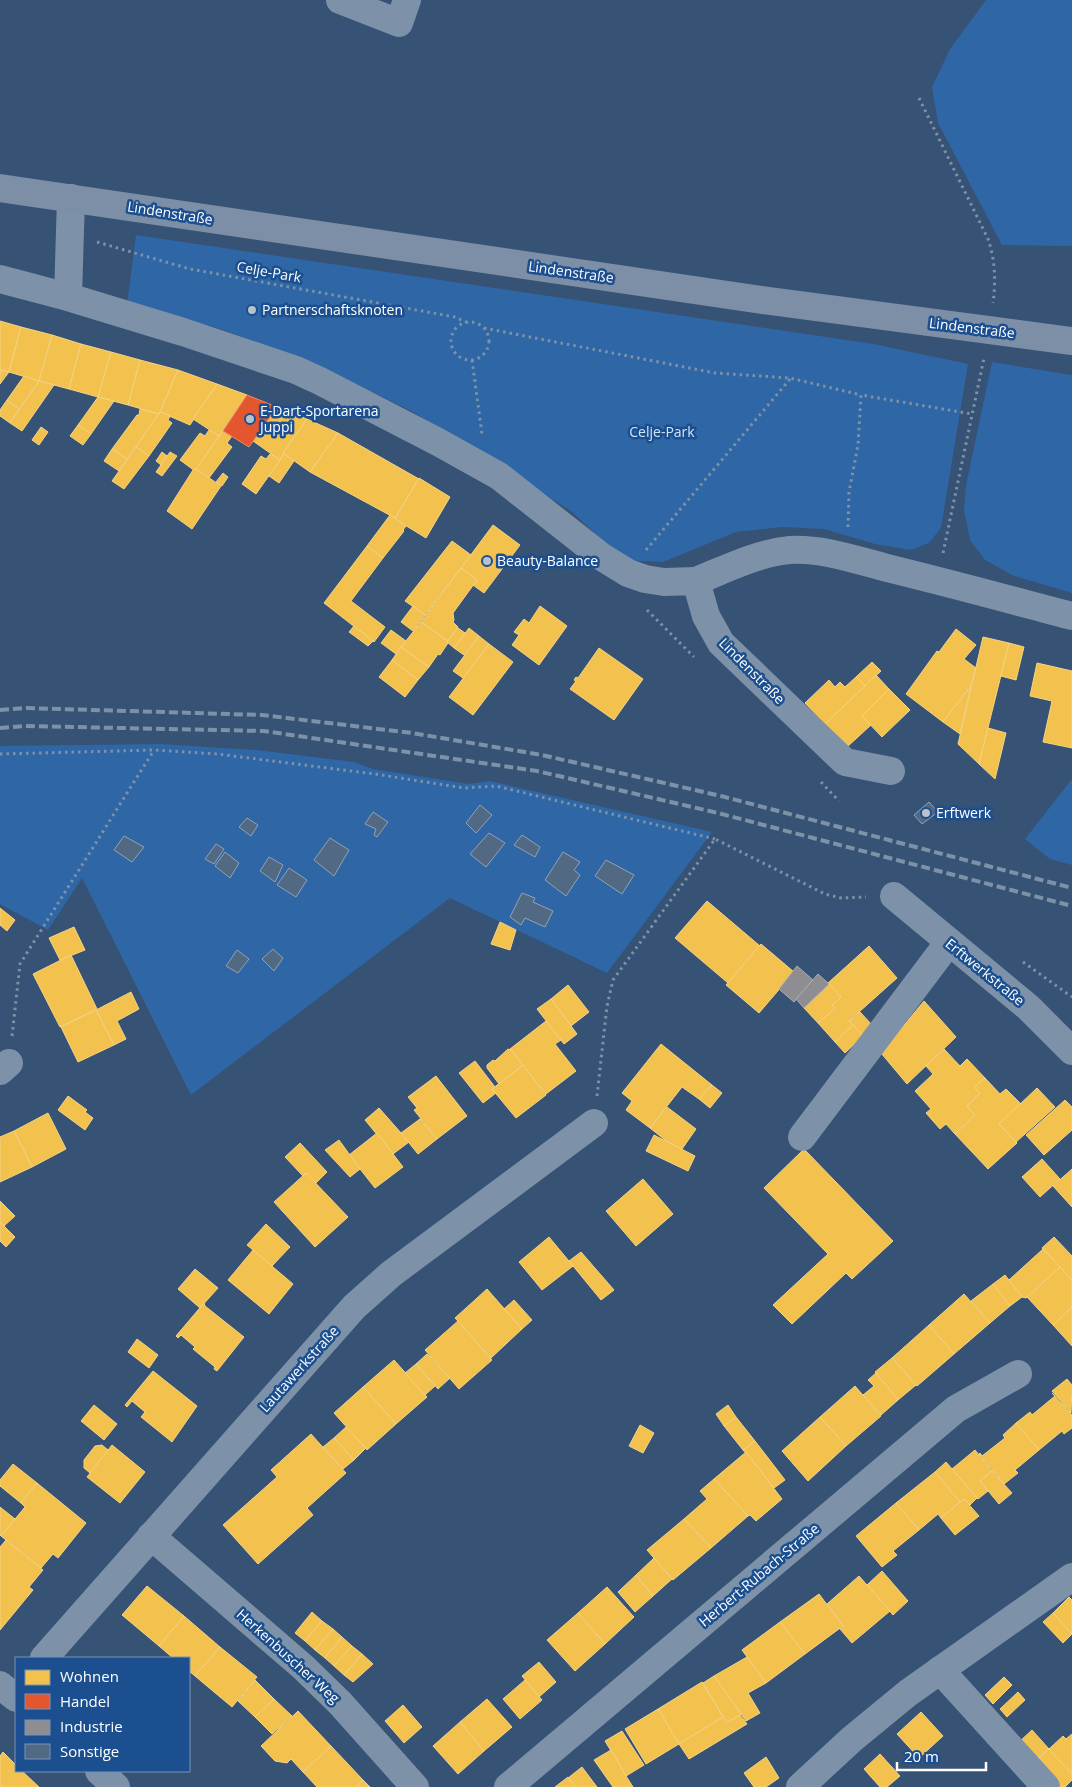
<svg xmlns="http://www.w3.org/2000/svg" width="1072" height="1787" viewBox="0 0 1072 1787" font-family="'Open Sans',sans-serif">
<style>
.green{fill:#2f66a5}
.homes{fill:#f2c14e;stroke:#f6d483}
.shops{fill:#e4572e;stroke:#ec896d}
.industry{fill:#8d8d92;stroke:#afafb3}
.building{fill:#526984;stroke:#92a2b6}
.lines{fill:none;stroke-linecap:round;stroke-linejoin:round}
.path{stroke:#7d92a8;stroke-width:3;stroke-dasharray:2.5 4;stroke-linecap:butt}
.minor{stroke:#7d92a8;stroke-width:28}
.major{stroke:#7d8ea7;stroke-width:28}
.rail{stroke:#7e92a7;stroke-width:4;stroke-dasharray:9 4;stroke-linecap:butt}
.poi-dot{fill:#b9c2ce;stroke:#1b4f8f;stroke-width:2}
.labels{text-anchor:middle;stroke-width:5;stroke-linejoin:round;paint-order:stroke}
.street-label{font-size:14px;fill:#fff;stroke:#1b4f8f}
.poi-label{font-size:14px;fill:#fff;stroke:#1b4f8f;text-anchor:start}
.park-label{font-size:14px;fill:#cfe3fa;stroke:#1b4f8f}
</style>
<rect width="100%" height="100%" fill="#365274"/>
<g class="green">
<polygon points="986,0 1072,0 1072,246 1002,245 938,123 932,87 950,49"/>
<polygon points="136,235 874,344 968,364 941,528 929,543 910,550 875,544 824,529 782,527 736,532 663,562 623,560 571,511 413,412 307,360 217,328 127,304"/>
<polygon points="992,362 1072,375 1072,593 1014,576 985,560 970,540 964,511 966,485"/>
<polygon points="160,744 257,750 354,762 373,769 469,784 490,781 712,832 607,973 450,898 191,1095 82,878 48,930 0,904 0,746"/>
<polygon points="1072,779 1072,865 1050,859 1025,839"/>
</g>
<g class="homes">
<polygon points="0,321 21,327 9,372 0,370"/>
<polygon points="21,327 52,335 39,381 9,372"/>
<polygon points="52,335 81,344 69,389 39,381"/>
<polygon points="81,344 111,352 98,397 69,389"/>
<polygon points="111,352 140,360 128,405 98,397"/>
<polygon points="140,360 178,370 159,414 128,405"/>
<polygon points="0,370 9,372 0,384"/>
<polygon points="178,370 217,384 190,425 160,412"/>
<polygon points="24,376 39,381 19,409 7,400"/>
<polygon points="39,381 54,385 22,431 10,423"/>
<polygon points="217,384 247,395 219,436 193,419"/>
<polygon points="98,397 114,401 91,434 78,425"/>
<polygon points="7,400 19,409 10,423 0,416 0,410"/>
<polygon points="277,407 307,419 283,453 284,454 280,460 253,441"/>
<polygon points="140,409 159,414 127,459 112,449 137,415 139,415"/>
<polygon points="160,412 170,416 168,420 172,423 149,456 136,447"/>
<polygon points="307,419 338,433 310,472 283,453"/>
<polygon points="78,425 91,434 83,445 70,436"/>
<polygon points="41,427 48,432 39,445 32,440"/>
<polygon points="209,430 219,436 195,471 180,460 200,433 205,436"/>
<polygon points="223,431 232,436 227,443 232,447 209,478 196,469"/>
<polygon points="338,433 419,479 395,518 310,472"/>
<polygon points="136,447 149,456 124,489 112,481"/>
<polygon points="112,449 127,459 119,471 104,461"/>
<polygon points="162,452 167,456 161,465 156,461"/>
<polygon points="170,452 177,456 162,476 156,472"/>
<polygon points="270,454 280,460 256,494 242,484 261,456 266,459"/>
<polygon points="284,454 294,461 279,483 269,476"/>
<polygon points="196,469 221,486 192,529 167,511 193,470"/>
<polygon points="223,473 228,477 222,486 216,482"/>
<polygon points="419,478 450,497 426,538 395,519"/>
<polygon points="390,515 406,526 403,530 404,531 383,558 367,546"/>
<polygon points="493,525 520,545 484,593 473,585 477,580 461,568"/>
<polygon points="452,541 471,555 425,615 405,601"/>
<polygon points="367,546 383,558 351,601 385,627 374,642 324,603"/>
<polygon points="461,568 477,580 453,613 454,620 453,622 458,627 448,641 421,622"/>
<polygon points="413,606 425,615 413,631 401,622"/>
<polygon points="540,606 567,626 539,665 512,645 519,635 514,632 524,619 529,623"/>
<polygon points="421,622 448,641 448,643 440,655 438,654 429,667 401,647"/>
<polygon points="354,626 373,641 368,646 349,632"/>
<polygon points="458,628 465,633 454,648 447,642"/>
<polygon points="469,628 479,636 464,655 454,648"/>
<polygon points="956,629 976,645 964,659 976,668 971,685 943,722 906,694 937,651 939,652"/>
<polygon points="391,630 406,641 396,654 381,643"/>
<polygon points="479,636 489,644 463,678 453,671"/>
<polygon points="983,637 1009,643 979,764 958,744"/>
<polygon points="1009,643 1024,647 1016,680 1001,676"/>
<polygon points="489,644 513,662 473,715 449,697"/>
<polygon points="401,647 429,667 418,680 392,660"/>
<polygon points="599,648 643,679 614,720 570,689 576,681 574,680 576,677 578,678"/>
<polygon points="392,660 418,680 405,697 379,677"/>
<polygon points="872,662 881,671 865,686 856,677"/>
<polygon points="1037,663 1072,671 1072,748 1043,742 1052,701 1030,696"/>
<polygon points="876,675 889,689 862,716 871,725 847,747 825,724"/>
<polygon points="856,677 865,686 825,724 805,703 829,680 835,687 840,682 845,687"/>
<polygon points="971,686 960,734 943,722"/>
<polygon points="889,689 910,710 882,737 862,716"/>
<polygon points="988,728 1006,733 995,779 979,764"/>
<polygon points="707,901 760,946 728,983 675,938"/>
<polygon points="0,908 15,920 7,931 0,925"/>
<polygon points="500,922 516,930 510,950 491,944"/>
<polygon points="74,927 85,950 60,960 49,938"/>
<polygon points="761,944 794,972 759,1013 726,985"/>
<polygon points="869,946 897,978 849,1021 853,1025 835,1042 818,1023 835,1008 832,1005 841,997 828,983"/>
<polygon points="71,955 97,1009 60,1027 33,974"/>
<polygon points="829,984 841,997 832,1005 835,1008 818,1023 804,1008"/>
<polygon points="568,985 589,1012 571,1026 551,999"/>
<polygon points="131,992 139,1009 117,1021 126,1039 114,1045 96,1010"/>
<polygon points="551,999 577,1034 564,1044 537,1009"/>
<polygon points="924,1001 956,1037 907,1084 881,1053"/>
<polygon points="96,1010 114,1045 78,1062 61,1027"/>
<polygon points="860,1012 872,1025 861,1035 850,1021"/>
<polygon points="546,1021 561,1040 555,1044 576,1071 546,1094 510,1049"/>
<polygon points="853,1025 863,1036 845,1053 835,1042"/>
<polygon points="661,1044 712,1085 699,1099 682,1087 650,1128 626,1110 632,1101 622,1093"/>
<polygon points="508,1049 511,1050 523,1065 499,1084 487,1068 487,1065 493,1060 495,1061"/>
<polygon points="944,1049 960,1066 967,1059 985,1078 974,1087 980,1093 967,1106 975,1115 955,1134 946,1124 940,1129 926,1113 931,1109 915,1091 933,1074 926,1066"/>
<polygon points="475,1061 495,1087 492,1089 496,1093 483,1103 459,1073"/>
<polygon points="523,1065 546,1095 516,1118 492,1089"/>
<polygon points="436,1076 467,1116 437,1139 414,1110 417,1108 408,1097"/>
<polygon points="985,1078 1000,1094 1006,1089 1021,1104 999,1124 1017,1143 988,1169 955,1134 975,1115 967,1106 980,1093 974,1087"/>
<polygon points="712,1085 722,1093 710,1108 699,1099"/>
<polygon points="1037,1088 1055,1107 1016,1142 999,1124"/>
<polygon points="68,1096 87,1110 85,1112 93,1118 85,1130 58,1110"/>
<polygon points="1065,1100 1072,1107 1072,1130 1044,1155 1026,1135"/>
<polygon points="667,1107 696,1129 682,1149 669,1143 650,1128"/>
<polygon points="379,1108 409,1142 393,1154 365,1120"/>
<polygon points="48,1113 66,1149 32,1167 14,1131"/>
<polygon points="420,1119 437,1139 418,1154 401,1133"/>
<polygon points="14,1131 32,1167 0,1182 0,1137"/>
<polygon points="377,1133 403,1167 375,1188 349,1155"/>
<polygon points="654,1135 695,1156 688,1171 646,1151"/>
<polygon points="339,1140 360,1169 350,1177 325,1150"/>
<polygon points="300,1143 327,1172 316,1183 306,1173 303,1176 285,1157"/>
<polygon points="804,1149 893,1241 852,1279 846,1273 792,1324 773,1305 828,1254 764,1188"/>
<polygon points="1042,1159 1060,1179 1040,1197 1022,1177"/>
<polygon points="1072,1169 1072,1207 1053,1186"/>
<polygon points="306,1173 348,1217 315,1247 274,1202"/>
<polygon points="643,1179 673,1214 636,1246 606,1211"/>
<polygon points="0,1201 15,1216 4,1226 0,1222"/>
<polygon points="0,1222 15,1237 6,1247 0,1241"/>
<polygon points="266,1224 290,1247 272,1266 247,1245"/>
<polygon points="549,1237 573,1266 542,1290 519,1262"/>
<polygon points="1054,1237 1072,1256 1072,1281 1042,1248"/>
<polygon points="1043,1249 1060,1267 1026,1298 1022,1297 1009,1280"/>
<polygon points="253,1250 293,1284 269,1314 228,1280"/>
<polygon points="581,1252 614,1290 601,1300 569,1261"/>
<polygon points="1060,1267 1072,1281 1072,1307 1053,1325 1027,1297"/>
<polygon points="195,1269 218,1288 200,1308 178,1289"/>
<polygon points="1005,1275 1022,1297 1010,1306 993,1284"/>
<polygon points="993,1284 1010,1306 990,1323 971,1301"/>
<polygon points="487,1289 522,1329 491,1358 455,1318"/>
<polygon points="964,1294 990,1323 954,1354 929,1325"/>
<polygon points="514,1300 532,1320 522,1329 504,1309"/>
<polygon points="204,1303 205,1306 244,1337 217,1371 214,1369 215,1367 193,1349 195,1347 181,1335 178,1338 176,1336"/>
<polygon points="1072,1307 1072,1346 1053,1325"/>
<polygon points="458,1321 492,1360 459,1389 425,1350"/>
<polygon points="929,1325 954,1354 917,1386 892,1358"/>
<polygon points="137,1339 158,1355 149,1368 128,1352"/>
<polygon points="427,1354 450,1378 438,1389 416,1364"/>
<polygon points="892,1358 916,1385 898,1400 875,1372"/>
<polygon points="394,1360 427,1397 396,1424 363,1387"/>
<polygon points="416,1364 435,1386 425,1395 405,1373"/>
<polygon points="153,1371 197,1406 172,1442 141,1417 145,1412 132,1401 127,1407 125,1405"/>
<polygon points="876,1373 898,1400 881,1415 863,1395 874,1386 868,1380"/>
<polygon points="1067,1379 1072,1385 1071,1413 1052,1391"/>
<polygon points="855,1386 881,1416 846,1446 820,1417"/>
<polygon points="363,1387 396,1424 367,1450 334,1413"/>
<polygon points="1052,1393 1072,1415 1072,1428 1064,1434 1062,1431 1039,1450 1016,1423 1030,1412 1032,1415 1055,1396"/>
<polygon points="94,1405 117,1424 104,1440 81,1421"/>
<polygon points="728,1405 736,1417 724,1426 716,1414"/>
<polygon points="736,1417 755,1441 743,1450 724,1426"/>
<polygon points="820,1417 846,1446 808,1481 782,1451"/>
<polygon points="1016,1423 1039,1450 1015,1470 1018,1473 1004,1484 979,1454 980,1453 982,1456 1005,1438 1003,1435"/>
<polygon points="640,1425 654,1433 643,1453 629,1446"/>
<polygon points="346,1427 366,1448 354,1460 334,1438"/>
<polygon points="311,1434 346,1473 307,1508 313,1515 258,1564 223,1525 277,1477 271,1470"/>
<polygon points="334,1438 354,1460 343,1469 323,1447"/>
<polygon points="755,1441 785,1480 774,1488 743,1450"/>
<polygon points="102,1445 108,1450 90,1473 84,1468 84,1460 95,1446"/>
<polygon points="112,1445 145,1472 120,1503 87,1477"/>
<polygon points="975,1450 992,1471 980,1481 988,1491 978,1499 952,1469"/>
<polygon points="746,1452 782,1499 756,1521 750,1515 748,1516 714,1479"/>
<polygon points="946,1462 977,1498 970,1505 964,1499 960,1502 935,1472"/>
<polygon points="13,1464 37,1483 21,1503 0,1486 0,1480"/>
<polygon points="992,1471 1012,1493 999,1504 980,1481"/>
<polygon points="935,1472 960,1502 941,1518 938,1514 919,1530 896,1503"/>
<polygon points="714,1479 748,1516 711,1548 684,1519 707,1499 700,1491"/>
<polygon points="37,1483 86,1523 58,1558 53,1554 41,1568 1,1536 25,1507 21,1503"/>
<polygon points="964,1499 979,1516 955,1535 941,1518"/>
<polygon points="896,1503 919,1530 893,1551 897,1555 882,1567 856,1536"/>
<polygon points="0,1507 15,1519 1,1536 0,1535"/>
<polygon points="684,1519 711,1548 673,1580 647,1550"/>
<polygon points="6,1540 43,1570 29,1587 33,1590 0,1630 0,1547"/>
<polygon points="654,1558 672,1579 653,1596 636,1575"/>
<polygon points="882,1571 908,1601 893,1615 867,1585"/>
<polygon points="636,1575 653,1596 635,1612 618,1592"/>
<polygon points="859,1576 890,1611 852,1643 840,1629 844,1627 827,1604"/>
<polygon points="147,1586 184,1616 159,1646 122,1615"/>
<polygon points="607,1587 634,1617 605,1644 578,1613"/>
<polygon points="819,1594 843,1626 805,1654 780,1622"/>
<polygon points="1069,1597 1072,1600 1072,1634 1053,1613"/>
<polygon points="312,1612 322,1621 305,1641 295,1633"/>
<polygon points="578,1613 605,1644 575,1671 547,1640"/>
<polygon points="1053,1613 1072,1634 1063,1643 1043,1622"/>
<polygon points="184,1616 220,1647 195,1676 189,1671 189,1658 173,1658 159,1646"/>
<polygon points="322,1621 333,1629 315,1650 305,1641"/>
<polygon points="780,1622 805,1654 766,1683 742,1650"/>
<polygon points="333,1629 342,1637 325,1658 315,1650"/>
<polygon points="342,1637 352,1646 334,1666 325,1658"/>
<polygon points="352,1646 362,1654 344,1675 334,1666"/>
<polygon points="220,1647 257,1677 232,1707 195,1676"/>
<polygon points="362,1654 373,1664 353,1682 344,1675"/>
<polygon points="747,1657 766,1683 748,1693 760,1713 746,1721 714,1676"/>
<polygon points="539,1662 556,1682 539,1697 522,1676"/>
<polygon points="714,1676 741,1714 727,1723 703,1683"/>
<polygon points="1004,1677 1012,1685 993,1704 985,1695"/>
<polygon points="255,1680 274,1699 255,1717 238,1701"/>
<polygon points="525,1680 542,1700 520,1719 503,1699"/>
<polygon points="702,1682 723,1717 679,1744 658,1709"/>
<polygon points="1018,1692 1025,1700 1007,1717 1000,1709"/>
<polygon points="274,1699 292,1716 272,1734 255,1717"/>
<polygon points="487,1699 512,1727 484,1751 460,1722"/>
<polygon points="403,1705 422,1727 404,1743 385,1721"/>
<polygon points="658,1709 679,1744 646,1764 625,1729"/>
<polygon points="298,1711 331,1746 303,1772 291,1759 287,1763 275,1761 261,1746"/>
<polygon points="921,1712 943,1736 919,1758 897,1734"/>
<polygon points="740,1715 747,1724 689,1759 679,1744 723,1717 727,1723"/>
<polygon points="460,1722 484,1751 458,1774 433,1746"/>
<polygon points="1032,1730 1049,1749 1035,1761 1018,1743"/>
<polygon points="622,1731 644,1765 626,1776 605,1741"/>
<polygon points="1072,1734 1072,1774 1049,1749 1063,1736 1066,1739"/>
<polygon points="331,1746 363,1780 356,1787 317,1787 303,1772"/>
<polygon points="1049,1749 1072,1774 1072,1780 1065,1787 1057,1787 1035,1761"/>
<polygon points="611,1750 626,1776 633,1787 613,1787 594,1760"/>
<polygon points="3,1752 16,1765 16,1771 22,1771 39,1787 0,1787 0,1756"/>
<polygon points="880,1754 900,1776 887,1787 880,1787 864,1769"/>
<polygon points="766,1757 779,1778 766,1787 754,1787 744,1773"/>
<polygon points="582,1767 597,1787 575,1787 568,1778"/>
<polygon points="568,1777 575,1787 555,1787"/>
<polygon points="363,1780 370,1787 356,1787"/>
</g>
<polygon class="shops" points="247,395 277,407 249,447 223,431"/>
<g class="industry">
<polygon points="797,966 813,980 794,1002 779,989"/>
<polygon points="818,974 829,984 804,1008 796,999"/>
</g>
<g class="building">
<polygon points="929,802 938,812 922,824 914,815"/>
<polygon points="480,805 492,815 476,833 466,823"/>
<polygon points="373,812 388,822 377,837 374,835 376,829 365,824"/>
<polygon points="247,818 258,825 251,836 239,827"/>
<polygon points="489,833 505,843 486,867 470,854"/>
<polygon points="522,835 540,847 535,857 514,845"/>
<polygon points="124,836 144,847 132,862 114,850"/>
<polygon points="330,838 349,850 334,876 314,860"/>
<polygon points="216,844 224,849 214,864 205,859"/>
<polygon points="225,852 239,863 230,878 215,866"/>
<polygon points="563,852 580,862 574,870 580,875 566,896 545,880"/>
<polygon points="269,857 283,865 275,882 260,871"/>
<polygon points="606,860 634,875 622,894 595,876"/>
<polygon points="289,868 307,880 296,897 277,885"/>
<polygon points="522,893 535,898 533,902 553,911 545,927 525,918 521,925 510,917"/>
<polygon points="273,949 283,958 274,971 262,959"/>
<polygon points="237,950 249,959 238,973 226,966"/>
</g>
<g class="lines">
<g class="path">
<path d="M919 98 988 239C995 259 996 281 993 303"/>
<polyline points="97,242 190,269 455,317 466,322"/>
<circle cx="470" cy="341" r="19"/>
<polyline points="484,328 715,373 790,378 861,395"/>
<polyline points="472,360 482,434"/>
<polyline points="848,527 849,492 858,445 861,395 972,414"/>
<polyline points="646,550 790,379"/>
<polyline points="943,553 984,358"/>
<polyline points="647,610 694,657"/>
<polyline points="0,754 154,750 217,754 375,774 464,788 496,786 715,839"/>
<polyline points="821,782 839,801"/>
<polyline points="1023,962 1072,997"/>
<polyline points="12,1036 20,964 154,750"/>
<polyline points="597,1096 607,1006 613,980 715,839 825,894 841,898 866,897"/>
</g>
<g class="minor">
<polyline points="340,0 399,23 407,0"/>
<polyline points="0,279 68,297 183,332 296,370 320,381 438,442 499,476 602,557 628,573 645,579 664,582 696,581 706,616 721,643 845,762 891,771"/>
<polyline points="68,297 71,198"/>
<path d="M696 581C726 569 757 553 790 550 822 548 856 560 887 568 949 583 1011 600 1072 616"/>
<polyline points="894,896 1028,1007 1072,1051"/>
<polyline points="0,1071 9,1063"/>
<polyline points="802,1137 949,942"/>
<polyline points="151,1536 303,1667 340,1703 415,1787"/>
<polyline points="44,1658 354,1307 391,1274 594,1123"/>
<polyline points="940,1670 1046,1787"/>
<polyline points="0,1685 16,1698"/>
<polyline points="99,1771 116,1787"/>
<polyline points="508,1787 956,1409 1018,1374"/>
<polyline points="800,1787 852,1739 908,1693 1072,1577"/>
</g>
<polyline class="major" points="0,188 762,300 1072,341"/>
<g class="rail">
<polyline points="0,710 26,708 262,715 412,733 542,755 721,796 1072,888"/>
<polyline points="0,728 25,726 264,731 537,771 718,813 1072,906"/>
</g>
</g>
<g class="poi-dot">
<circle cx="252" cy="310" r="5"/>
<circle cx="250" cy="419" r="5"/>
<circle cx="487" cy="561" r="5"/>
<circle cx="926" cy="813" r="5"/>
</g>
<g class="labels">
<g class="street-label">
<text transform="translate(170 213) rotate(9)" y="5">Lindenstraße</text>
<text transform="translate(269 272) rotate(10)" y="5">Celje-Park</text>
<text transform="translate(571 272) rotate(8)" y="5">Lindenstraße</text>
<text transform="translate(972 328) rotate(7)" y="5">Lindenstraße</text>
<text transform="translate(752 671) rotate(45)" y="5">Lindenstraße</text>
<text transform="translate(985 972) rotate(39)" y="5">Erftwerkstraße</text>
<text transform="translate(299 1369) rotate(-48)" y="5">Lautawerkstraße</text>
<text transform="translate(759 1575) rotate(-40)" y="5">Herbert-Rubach-Straße</text>
<text transform="translate(288 1656) rotate(42)" y="5">Herkenbuscher Weg</text>
</g>
<g class="poi-label">
<text x="262" y="315">Partnerschaftsknoten</text>
<text x="260" y="416">E-Dart-Sportarena<tspan x="260" dy="16">Juppi</tspan></text>
<text x="497" y="566">Beauty-Balance</text>
<text x="936" y="818">Erftwerk</text>
</g>
<g class="park-label">
<text x="662" y="437">Celje-Park</text>
</g>
</g>
<rect x="15" y="1657" width="175" height="115" fill="#1b4f8f" stroke="#7695bc"/>
<rect x="25" y="1670" width="25" height="15" fill="#f2c14e" stroke="#7695bc"/>
<text x="60" y="1682" font-size="15" fill="#ffffff">Wohnen</text>
<rect x="25" y="1694" width="25" height="15" fill="#e4572e" stroke="#7695bc"/>
<text x="60" y="1707" font-size="15" fill="#ffffff">Handel</text>
<rect x="25" y="1720" width="25" height="15" fill="#8d8d92" stroke="#7695bc"/>
<text x="60" y="1732" font-size="15" fill="#ffffff">Industrie</text>
<rect x="25" y="1744" width="25" height="15" fill="#526984" stroke="#7695bc"/>
<text x="60" y="1757" font-size="15" fill="#ffffff">Sonstige</text>
<path d="M897 1762v8h89v-8" fill="none" stroke="#ffffff" stroke-width="2.5"/>
<text x="904" y="1762" font-size="15" fill="#ffffff" stroke="#1b4f8f" stroke-width="4" paint-order="stroke">20 m</text>
</svg>
